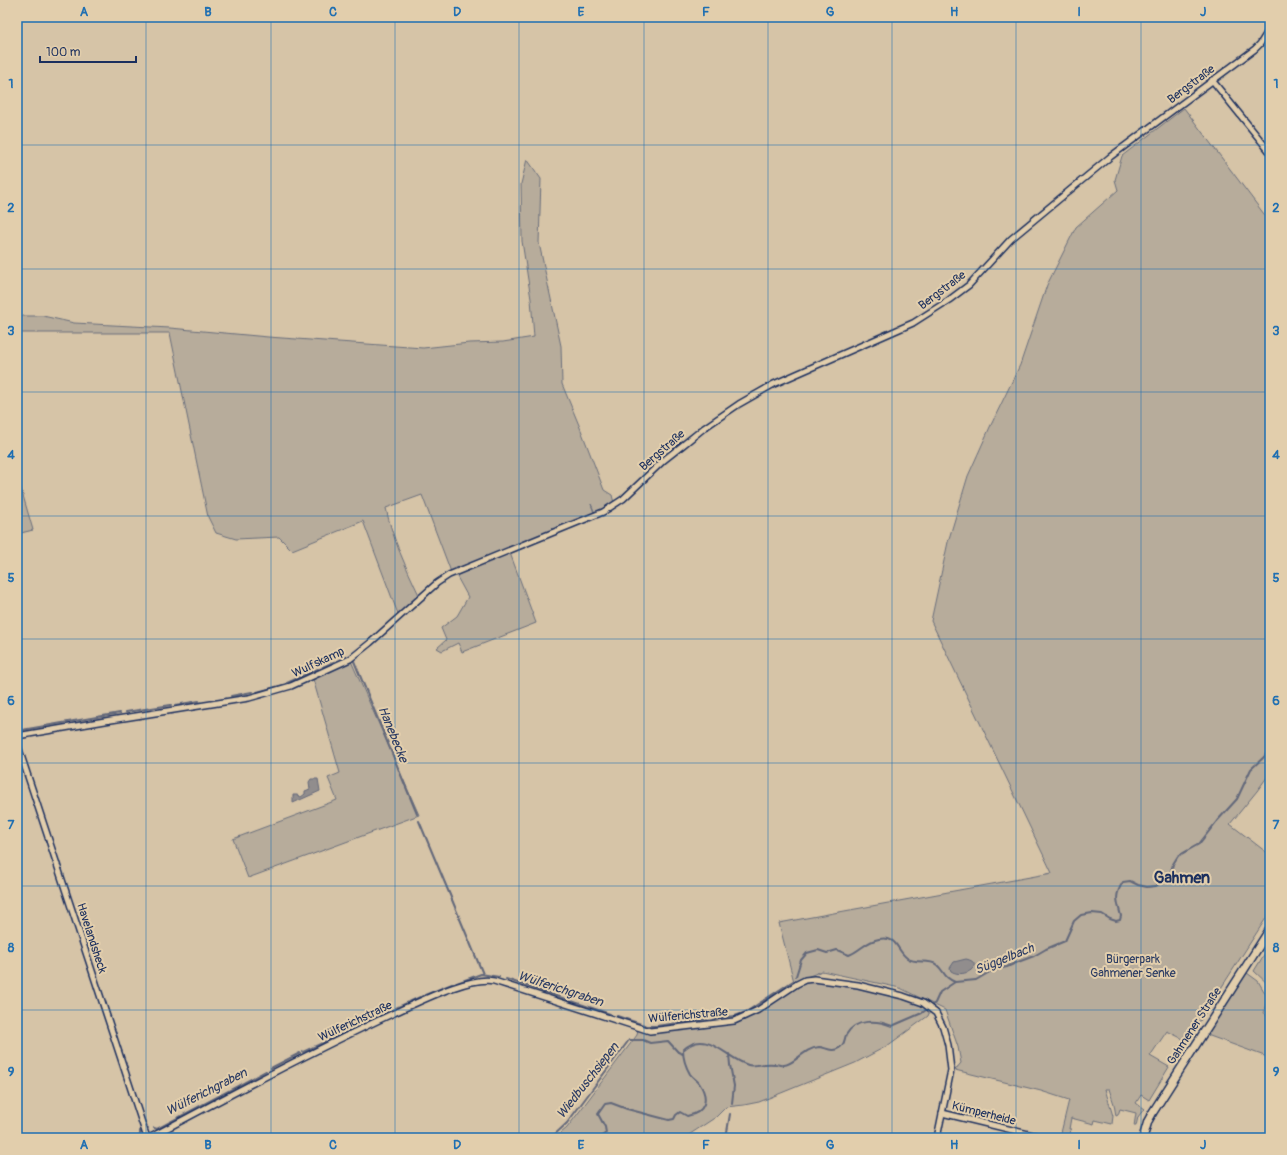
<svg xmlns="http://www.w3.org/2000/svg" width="1287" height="1155" viewBox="0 0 1287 1155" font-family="Pangolin,sans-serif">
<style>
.green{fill:#b7ac9b;stroke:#696e7c}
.water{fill:#918d8d;stroke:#62677a}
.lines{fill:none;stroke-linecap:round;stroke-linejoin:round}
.stream{stroke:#62677a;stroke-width:2}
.minor-casing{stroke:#1b2f5e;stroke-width:8}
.secondary-casing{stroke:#1b2f5e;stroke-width:10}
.minor{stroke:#e2ceac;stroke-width:5}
.secondary{stroke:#e2ceac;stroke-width:7}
.grid{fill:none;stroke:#1f6fb2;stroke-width:1;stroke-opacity:0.55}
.labels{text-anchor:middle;stroke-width:4;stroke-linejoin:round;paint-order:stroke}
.street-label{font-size:12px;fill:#1b2f5e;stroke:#e2ceac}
.park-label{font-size:12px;fill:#2b3c64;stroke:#e2ceac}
.water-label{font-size:13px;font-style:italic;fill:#2d3d65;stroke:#e2ceac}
.district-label{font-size:16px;font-weight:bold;fill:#1b2f5e;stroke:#e2ceac}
.neatline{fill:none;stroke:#1f6fb2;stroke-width:1.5}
.grid-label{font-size:13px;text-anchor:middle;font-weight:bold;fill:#1f6fb2}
</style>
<rect width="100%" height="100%" fill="#d6c4a7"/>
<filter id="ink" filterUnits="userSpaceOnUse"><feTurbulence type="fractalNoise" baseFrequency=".025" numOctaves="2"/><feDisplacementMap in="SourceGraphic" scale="8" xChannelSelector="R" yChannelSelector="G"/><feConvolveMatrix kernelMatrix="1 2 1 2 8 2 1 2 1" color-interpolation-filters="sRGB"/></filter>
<g filter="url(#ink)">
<g class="green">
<polygon points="1184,108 1270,222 1270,773 1257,791 1230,824 1270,855 1270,912 1187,1041 1167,1031 1150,1056 1169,1067 1149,1100 1141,1095 1136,1103 1144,1109 1138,1117 1136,1126 1134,1126 1136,1113 1120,1109 1118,1115 1116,1116 1114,1104 1109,1089 1105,1089 1113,1116 1112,1124 1095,1120 1094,1124 1071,1118 1069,1129 1071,1129 1070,1134 1082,1137 1081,1138 1063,1138 1060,1137 1069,1100 1041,1091 955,1070 961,1063 958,1047 945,1010 900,988 822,971 794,982 779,923 1052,873 931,621 948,542 968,476 990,427 1020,365 1047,285 1076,227 1118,190 1115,180 1122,156"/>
<path d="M527 159 541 179 539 243 561 346 562 384 581 430 604 490 612 495 614 503 595 513 591 504 594 513 451 572 422 495 386 508C392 538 406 567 419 595L398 614 363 521 292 550 279 537 236 539 216 533 208 517 170 333H21L17 330V316H43L74 323 170 328 268 337 423 348 469 343 503 342 534 337 531 299 522 241 521 184Z"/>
<polygon points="17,475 33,530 17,534"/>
<polygon points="510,553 536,623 462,652 458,643 442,651 437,648 446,640 441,628 457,616 468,597 456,575"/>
<polygon points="351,661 419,815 248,878 233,839 337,800 328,778 340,773 313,679"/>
<polygon points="1270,945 1270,986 1254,971"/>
<polygon points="1247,973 1258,981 1268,998 1263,1013 1270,1018 1270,1058 1207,1035 1234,992"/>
<polygon points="816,979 900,996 922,1004 930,1011 928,1016 887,1046 855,1063 759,1102 744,1105 726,1107 716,1117 684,1138 555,1138 567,1128 637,1035 638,1028 651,1032 734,1022 795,988"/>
</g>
<g class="water">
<polygon points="311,779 318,779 320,791 293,803 293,795 297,795 301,797 305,794 305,791 310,789 309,782"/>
<path d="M966 959C986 963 965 980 951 971L950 968 954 962Z"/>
</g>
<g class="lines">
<g class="stream">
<polyline points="354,661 417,814"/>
<polyline points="323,667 334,662"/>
<polyline points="287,683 318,669"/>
<polyline points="257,692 283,685"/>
<polyline points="231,696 252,692"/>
<polyline points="175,705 199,701"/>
<polyline points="126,712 171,705"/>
<polyline points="17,727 22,730 120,713"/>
<polyline points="419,821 483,974"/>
<path d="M796 976 801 960 807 953 818 950 827 953 837 950 849 955C860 951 866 941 879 939 898 936 896 950 907 958 916 965 929 958 937 965 945 972 943 977 955 982"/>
<polyline points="506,979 610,1014"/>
<polyline points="457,983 481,974 499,977"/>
<polyline points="425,995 452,984"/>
<polyline points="396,1008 420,997"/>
<polyline points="617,1016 647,1026 656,1026 708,1019"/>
<polyline points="716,1018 735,1016 746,1012 793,981"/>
<polyline points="360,1025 392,1010"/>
<polyline points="303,1052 357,1027"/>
<polyline points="729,1054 730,1065 734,1086 732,1103"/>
<polyline points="271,1068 300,1053"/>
<polyline points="147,1128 148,1128"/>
<polyline points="154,1128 157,1129 266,1071"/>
<polyline points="137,1138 140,1135 140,1131"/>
<polyline points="551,1138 567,1123 629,1040 643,1040 650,1043 668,1041 678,1052 683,1054"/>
<path d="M599 1138 606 1133 605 1127 598 1114 605 1104 611 1103 627 1109 669 1120 674 1119 676 1115 680 1112 687 1116C705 1113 710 1099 699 1083 697 1080 693 1078 690 1074 686 1067 683 1058 683 1050 707 1028 725 1058 748 1065 751 1066 754 1065 757 1065 763 1064 769 1063 775 1064 778 1064 782 1066 784 1065 794 1065 804 1048 819 1047 825 1047 832 1053 839 1048 845 1045 844 1040 846 1035 855 1018 878 1020 892 1026L922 1013 935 1003 940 992 955 982 976 980 993 970 1007 967 1018 962 1034 956 1046 949 1065 941 1074 921 1081 915 1092 913 1102 914 1110 919 1116 921 1120 920 1121 916C1117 901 1114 896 1123 882L1130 881 1138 885 1147 887 1156 886 1165 881 1170 875 1173 864 1178 856 1199 844 1217 821 1237 799 1251 769 1264 757 1270 748"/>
<polyline points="726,1138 730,1114"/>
</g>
<g class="minor-casing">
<g id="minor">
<polyline points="1212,80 1270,152"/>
<polyline points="17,736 111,720 249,698 291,686 350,659 370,643 437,583 449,575 603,512 623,499 664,460 683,445 704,428 739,404 774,384 913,323 949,300 969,285 1011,239 1110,157 1255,49 1260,44 1270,28"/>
<polyline points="17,743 147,1138"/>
<polyline points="942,1113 1045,1138"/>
<path d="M149 1138C230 1095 311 1052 394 1013 417 1003 471 975 494 981L650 1031 734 1021 758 1010 797 984 805 980 814 979 858 985 903 996 923 1003 936 1013 943 1027 948 1045 951 1070 937 1138"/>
</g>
</g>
<g class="secondary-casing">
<polyline id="secondary" points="1143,1138 1148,1121 1153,1112 1270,929"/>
</g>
<use href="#minor" class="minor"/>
<use href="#secondary" class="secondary"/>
</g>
</g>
<path class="grid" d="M146 17V1138M271 17V1138M395 17V1138M519 17V1138M644 17V1138M768 17V1138M892 17V1138M1016 17V1138M1141 17V1138M17 145H1270M17 269H1270M17 392H1270M17 516H1270M17 639H1270M17 763H1270M17 886H1270M17 1010H1270"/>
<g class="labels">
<g class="street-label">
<text transform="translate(1191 84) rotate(-37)" y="4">Bergstraße</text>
<text transform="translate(942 290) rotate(-37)" y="4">Bergstraße</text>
<text transform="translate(662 450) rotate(-41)" y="4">Bergstraße</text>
<text transform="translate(318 662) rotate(-25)" y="4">Wulfskamp</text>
<text transform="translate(92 938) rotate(72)" y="4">Havelandsheck</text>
<text transform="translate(688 1015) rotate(-5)" y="4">Wülferichstraße</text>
<text transform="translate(355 1021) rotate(-25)" y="4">Wülferichstraße</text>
<text transform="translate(1194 1026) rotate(-57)" y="4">Gahmener Straße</text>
<text transform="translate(984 1113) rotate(14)" y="4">Kümperheide</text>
</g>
<g class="park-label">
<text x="1133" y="963">Bürgerpark<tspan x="1133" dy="14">Gahmener Senke</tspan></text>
</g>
<g class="water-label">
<text transform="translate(394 734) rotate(68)" y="5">Hanebecke</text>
<text transform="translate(1004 958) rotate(-22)" y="5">Süggelbach</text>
<text transform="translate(561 988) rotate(18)" y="5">Wülferichgraben</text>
<text transform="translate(587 1080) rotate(-52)" y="5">Wiedbuschsiepen</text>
<text transform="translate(206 1091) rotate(-27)" y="5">Wülferichgraben</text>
</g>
<g class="district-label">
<text x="1182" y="883">Gahmen</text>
</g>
</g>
<rect width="1287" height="1155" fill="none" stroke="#e2ceac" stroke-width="44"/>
<path d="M40 56v6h96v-6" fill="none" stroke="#1b2f5e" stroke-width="2"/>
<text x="46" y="56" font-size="12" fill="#1b2f5e" stroke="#e2ceac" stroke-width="3" paint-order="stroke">100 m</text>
<rect x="22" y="22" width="1243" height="1111" class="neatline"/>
<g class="grid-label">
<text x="84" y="16">A</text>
<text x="208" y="16">B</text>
<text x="333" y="16">C</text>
<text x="457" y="16">D</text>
<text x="581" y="16">E</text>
<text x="706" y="16">F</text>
<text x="830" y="16">G</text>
<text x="954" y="16">H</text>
<text x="1079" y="16">I</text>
<text x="1203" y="16">J</text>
<text x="11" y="88">1</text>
<text x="1276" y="88">1</text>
<text x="11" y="212">2</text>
<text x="1276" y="212">2</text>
<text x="11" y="335">3</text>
<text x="1276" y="335">3</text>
<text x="11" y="459">4</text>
<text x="1276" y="459">4</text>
<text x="11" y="582">5</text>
<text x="1276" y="582">5</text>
<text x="11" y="705">6</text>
<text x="1276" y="705">6</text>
<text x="11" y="829">7</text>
<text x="1276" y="829">7</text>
<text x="11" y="952">8</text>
<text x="1276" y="952">8</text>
<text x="11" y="1076">9</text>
<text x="1276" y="1076">9</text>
<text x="84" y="1149">A</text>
<text x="208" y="1149">B</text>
<text x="333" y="1149">C</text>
<text x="457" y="1149">D</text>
<text x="581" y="1149">E</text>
<text x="706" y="1149">F</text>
<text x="830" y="1149">G</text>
<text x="954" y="1149">H</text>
<text x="1079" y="1149">I</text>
<text x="1203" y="1149">J</text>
</g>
</svg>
